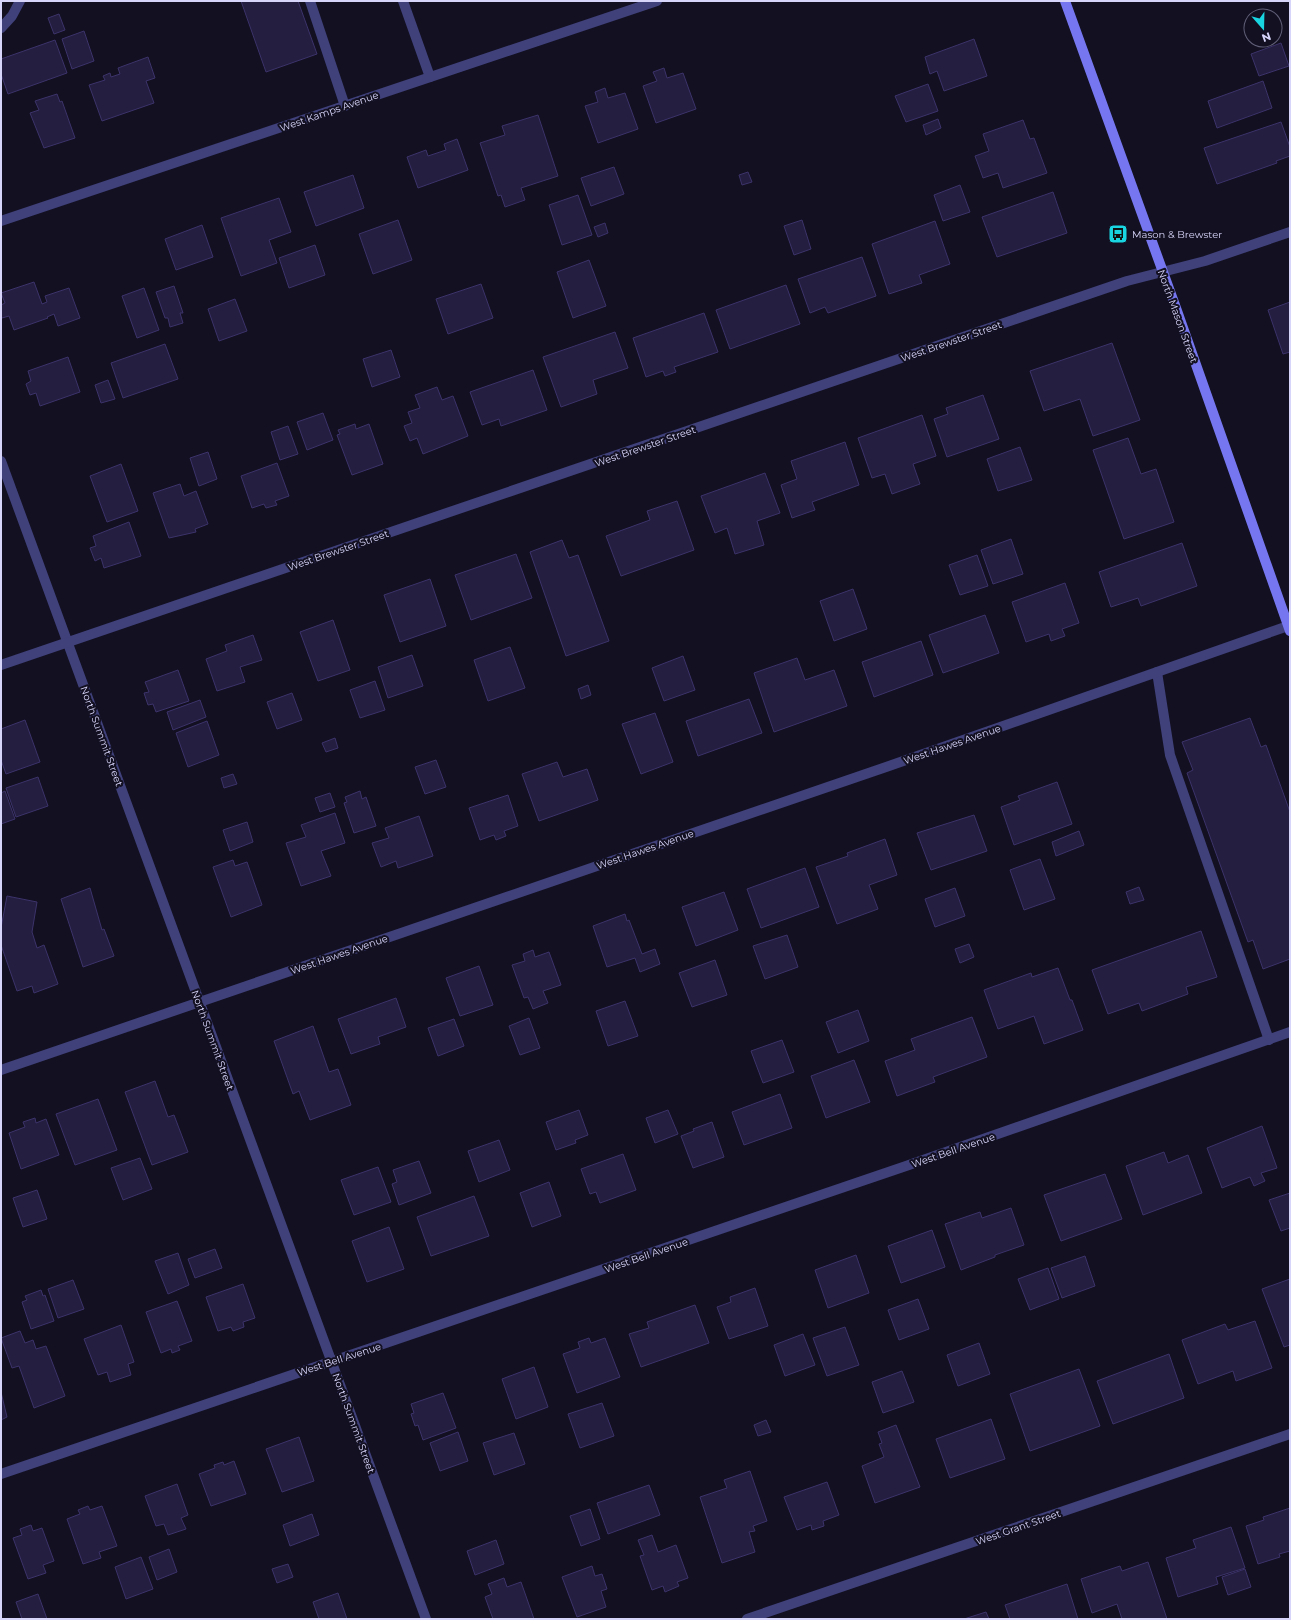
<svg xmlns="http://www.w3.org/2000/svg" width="1291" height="1620" viewBox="0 0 1291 1620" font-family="Montserrat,sans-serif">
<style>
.building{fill:#241e40;stroke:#3c336a}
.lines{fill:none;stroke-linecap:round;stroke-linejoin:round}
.service{stroke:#40407b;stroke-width:10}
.minor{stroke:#40407b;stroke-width:10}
.secondary{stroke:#7677f0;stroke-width:10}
.labels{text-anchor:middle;stroke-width:4;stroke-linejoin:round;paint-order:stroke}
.street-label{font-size:10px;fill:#d8d5fa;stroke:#121021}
.poi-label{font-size:10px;fill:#d8d5fa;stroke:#121021;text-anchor:start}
</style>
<rect width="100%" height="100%" fill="#121021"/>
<g class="building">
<polygon points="241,1 298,1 317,54 266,72"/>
<polygon points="59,14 65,30 54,34 48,18"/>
<polygon points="84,31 94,61 72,69 62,39"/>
<polygon points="974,39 987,76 944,91 937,71 930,74 925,57"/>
<polygon points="55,40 67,73 8,94 1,74 1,59"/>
<polygon points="1281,43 1289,66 1259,76 1251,54"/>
<polygon points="148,57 155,78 146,81 154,103 102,121 89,85 105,80 103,76 110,73 111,77 120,74 118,68"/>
<polygon points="664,68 667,78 683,73 696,109 656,123 643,86 657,81 653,72"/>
<polygon points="1263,81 1272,108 1217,128 1208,101"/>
<polygon points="928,84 938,111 906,122 895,96"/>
<polygon points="605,88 608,98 625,93 638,129 598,143 585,106 598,102 595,92"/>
<polygon points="57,94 60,102 62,101 75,138 44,148 30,113 39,110 35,101"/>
<polygon points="538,115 558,176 521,188 525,200 505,207 501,195 498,196 480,143 505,135 502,126"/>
<polygon points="938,119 941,128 926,135 923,125"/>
<polygon points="1023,120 1030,139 1034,138 1047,173 1003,188 998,173 983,178 975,156 989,151 983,134"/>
<polygon points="1281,122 1290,147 1290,156 1276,161 1277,163 1217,184 1204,148"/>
<polygon points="457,139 468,170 418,188 407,157 426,150 428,156 446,150 444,144"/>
<polygon points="614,167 624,194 591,206 581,178"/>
<polygon points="748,172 752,182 742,185 739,175"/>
<polygon points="353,175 364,208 316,226 304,192"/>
<polygon points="960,185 970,212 943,221 934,195"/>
<polygon points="1053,192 1067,233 997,257 982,217"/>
<polygon points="578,195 592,235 562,245 549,205"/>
<polygon points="279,198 291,232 269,240 277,263 241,276 221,218"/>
<polygon points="398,220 412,260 373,274 359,234"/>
<polygon points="802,220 811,249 794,255 784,226"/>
<polygon points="935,221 950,264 919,275 922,283 889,294 872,244"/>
<polygon points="605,223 608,233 598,237 594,227"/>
<polygon points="202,225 213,257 176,270 165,239"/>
<polygon points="315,245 325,275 289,288 279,258"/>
<polygon points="862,257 876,296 828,313 825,307 810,313 798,279"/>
<polygon points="589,260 606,306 573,318 557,272"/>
<polygon points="34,282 42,304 47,302 45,296 69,288 80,318 58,326 54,314 47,317 48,318 14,330 9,316 2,318 1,315 1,305 5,303 1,293"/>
<polygon points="481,284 493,318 448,334 436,299"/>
<polygon points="786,285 800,324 730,349 716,310"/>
<polygon points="174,286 183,313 180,313 183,323 170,327 168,318 165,318 156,292"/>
<polygon points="144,288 159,330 137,338 122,296"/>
<polygon points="235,299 247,331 219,341 208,309"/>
<polygon points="1290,302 1290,352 1283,354 1268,310"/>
<polygon points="704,313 718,352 674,367 676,372 665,376 663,371 646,377 633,338"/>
<polygon points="615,332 628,368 593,380 597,394 561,407 543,357"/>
<polygon points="1112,343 1140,420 1093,436 1080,399 1044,411 1030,371"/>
<polygon points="165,344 178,379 123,398 111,363"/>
<polygon points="391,350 400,377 372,387 363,359"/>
<polygon points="68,357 80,392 40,406 36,393 30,395 26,384 31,381 28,371"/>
<polygon points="533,370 547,410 501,426 499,419 482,425 470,392"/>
<polygon points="108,380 115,399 101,403 95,385"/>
<polygon points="437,387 442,400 453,396 468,436 423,454 417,438 410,441 404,426 412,423 408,412 420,408 415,395"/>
<polygon points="983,395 999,439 947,457 934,419 948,414 946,408"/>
<polygon points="323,413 333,440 307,450 297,422"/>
<polygon points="922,415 936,456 913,464 920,484 892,494 885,474 872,478 858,438"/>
<polygon points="355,424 356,429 369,424 383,464 352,475 337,435 340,434 338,430"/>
<polygon points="288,426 298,454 280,460 271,432"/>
<polygon points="1128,438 1141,474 1156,469 1174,522 1124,539 1093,450"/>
<polygon points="845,442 859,485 812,502 815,510 792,518 781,485 797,479 791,461"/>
<polygon points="1020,447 1032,480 998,491 987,459"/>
<polygon points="208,452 217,479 199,486 190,458"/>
<polygon points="277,463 289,496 275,501 277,505 266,508 264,504 252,508 241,476"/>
<polygon points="121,464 138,511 107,522 90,476"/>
<polygon points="765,473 780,513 757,521 764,545 735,554 727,528 715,533 701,496"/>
<polygon points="180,484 184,496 196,491 208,524 195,529 196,532 169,538 153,493"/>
<polygon points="677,501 694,550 621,576 606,536 650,520 647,511"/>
<polygon points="129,522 141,556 104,568 101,558 95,561 90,548 96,546 93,536"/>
<polygon points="1011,539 1023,574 993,584 981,550"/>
<polygon points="562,540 569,558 578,555 609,641 566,656 530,552"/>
<polygon points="1182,543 1197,586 1141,606 1138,598 1111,607 1099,572"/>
<polygon points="516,554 532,598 471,620 455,575"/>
<polygon points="977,555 988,586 960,595 949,565"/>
<polygon points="430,579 446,626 400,642 384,595"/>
<polygon points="1065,583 1079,623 1062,629 1065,636 1051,641 1049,634 1026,642 1012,602"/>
<polygon points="853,589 867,629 834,641 820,601"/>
<polygon points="985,615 999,653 943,673 929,635"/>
<polygon points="333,620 350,670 318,681 300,632"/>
<polygon points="253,635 262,660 240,667 245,682 217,691 206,659 227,651 225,645"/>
<polygon points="921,641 933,675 874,697 862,662"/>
<polygon points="510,647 525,688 488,701 474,660"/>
<polygon points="412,655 423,686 388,698 378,667"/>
<polygon points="683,656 695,690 664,701 652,668"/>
<polygon points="797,658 805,680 834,670 847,706 774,732 754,673"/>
<polygon points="178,670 189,701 156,712 153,704 148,705 144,693 149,692 145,682"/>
<polygon points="375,681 385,710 360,718 350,690"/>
<polygon points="588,685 591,695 581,699 578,689"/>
<polygon points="292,693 302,720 277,729 267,702"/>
<polygon points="749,699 762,733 698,756 686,721"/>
<polygon points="200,700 206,717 173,730 167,712"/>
<polygon points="655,713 673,762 641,774 622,724"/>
<polygon points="1250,718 1261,747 1266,745 1290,812 1290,959 1263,969 1253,940 1248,942 1187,773 1193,770 1182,742"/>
<polygon points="25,720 40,762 6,774 1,760 1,729"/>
<polygon points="207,721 219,755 188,767 176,733"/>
<polygon points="335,738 338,748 326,752 322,743"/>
<polygon points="436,760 446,787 425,794 415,767"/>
<polygon points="557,762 563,777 587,769 598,800 539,821 522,774"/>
<polygon points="233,774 237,784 224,788 221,778"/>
<polygon points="38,777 48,806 16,817 6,788"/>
<polygon points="1057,782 1072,824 1014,845 1001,807 1020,800 1018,796"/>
<polygon points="5,791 15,819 1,824 1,793"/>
<polygon points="360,791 362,799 366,797 376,826 354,833 344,803 347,802 345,797"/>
<polygon points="330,793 335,807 320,812 315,798"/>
<polygon points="508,795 518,826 504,831 506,836 496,840 494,835 480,840 469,808"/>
<polygon points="335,813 345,843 321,851 331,876 301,886 286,843 306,837 301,825"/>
<polygon points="974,815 987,851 931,870 917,833"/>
<polygon points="419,816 433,856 398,868 396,861 381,867 372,843 389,838 385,828"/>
<polygon points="247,822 253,842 230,851 223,830"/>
<polygon points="1079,831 1084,845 1056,856 1052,842"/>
<polygon points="885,839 897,875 869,885 878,909 837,924 816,867 848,856 847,853"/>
<polygon points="1040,859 1055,899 1024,910 1010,870"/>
<polygon points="233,860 235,866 247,862 262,905 231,917 213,867"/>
<polygon points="805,868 819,907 761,928 747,889"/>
<polygon points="1139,887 1144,900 1130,904 1126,892"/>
<polygon points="90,888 102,930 104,929 114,956 83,967 61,899"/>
<polygon points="955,888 965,916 935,927 925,899"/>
<polygon points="724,892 738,930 696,946 682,907"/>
<polygon points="7,896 37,902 32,932 37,948 44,945 58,984 34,993 32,986 17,991 1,945 1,928"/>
<polygon points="625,914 627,921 629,920 642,954 655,949 660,964 640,972 635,958 607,967 593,926"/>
<polygon points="1201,931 1217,977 1186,987 1188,994 1142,1011 1139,1003 1108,1014 1092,970"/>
<polygon points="787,935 798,967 765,979 753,946"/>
<polygon points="969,944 974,957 960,963 955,949"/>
<polygon points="533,950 535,957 549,952 561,985 543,991 548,1003 533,1009 528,997 524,998 512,965 525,961 523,954"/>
<polygon points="715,960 727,995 692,1007 679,973"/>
<polygon points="479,966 493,1005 460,1016 446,978"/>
<polygon points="1058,968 1070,1000 1072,1000 1083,1030 1044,1044 1034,1016 998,1029 984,990 1031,973 1032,977"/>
<polygon points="396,998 406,1027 378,1037 380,1044 351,1054 338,1019"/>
<polygon points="625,1001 638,1036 608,1046 596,1011"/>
<polygon points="858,1010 869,1041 838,1053 826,1022"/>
<polygon points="972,1017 987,1057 933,1077 935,1082 897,1096 885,1061 915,1050 911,1039"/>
<polygon points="529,1018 540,1048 520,1055 509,1026"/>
<polygon points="454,1019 464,1046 438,1056 428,1028"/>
<polygon points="313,1026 329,1072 338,1069 351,1105 310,1120 299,1091 293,1094 274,1041"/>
<polygon points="782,1040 794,1072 763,1083 751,1051"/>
<polygon points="854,1060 870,1102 826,1118 811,1076"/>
<polygon points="155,1081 168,1117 174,1115 188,1152 152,1165 125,1092"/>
<polygon points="780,1094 792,1128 744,1145 732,1112"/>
<polygon points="98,1099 117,1150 75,1165 56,1114"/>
<polygon points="579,1110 588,1135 575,1140 576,1143 556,1150 546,1122"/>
<polygon points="668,1110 678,1134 655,1143 646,1118"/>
<polygon points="35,1118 36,1123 46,1119 59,1155 21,1169 9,1133 25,1127 23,1122"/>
<polygon points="712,1122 724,1157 693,1168 681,1136 694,1131 693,1129"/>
<polygon points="1262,1126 1277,1168 1261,1173 1265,1181 1254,1186 1250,1177 1222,1188 1207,1148"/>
<polygon points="499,1140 510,1170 479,1182 468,1151"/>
<polygon points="1164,1152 1168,1163 1188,1155 1202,1193 1143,1215 1126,1166"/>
<polygon points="623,1154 636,1190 600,1203 596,1192 590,1194 581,1169"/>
<polygon points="140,1158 152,1189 123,1200 111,1168"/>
<polygon points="419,1161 431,1193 399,1205 392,1184 397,1182 393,1170"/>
<polygon points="378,1167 391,1202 354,1215 341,1180"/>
<polygon points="1105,1174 1122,1219 1061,1241 1044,1195"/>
<polygon points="549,1182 561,1216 532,1227 520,1193"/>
<polygon points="37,1190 47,1219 23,1227 13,1198"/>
<polygon points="1290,1193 1290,1228 1281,1231 1269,1200"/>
<polygon points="474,1196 489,1236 431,1256 417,1217"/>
<polygon points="1011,1208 1024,1245 995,1255 995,1257 961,1270 945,1224 980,1212 982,1218"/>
<polygon points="389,1227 404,1269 367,1282 352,1241"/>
<polygon points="932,1230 945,1267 901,1283 888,1246"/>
<polygon points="215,1249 222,1268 195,1278 188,1259"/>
<polygon points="178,1253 189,1285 168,1294 155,1261"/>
<polygon points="856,1255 869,1293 828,1308 815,1270"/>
<polygon points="1085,1256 1095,1286 1062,1298 1051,1268"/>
<polygon points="1048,1268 1059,1299 1030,1310 1018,1279"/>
<polygon points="1290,1279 1290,1345 1284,1347 1262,1289"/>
<polygon points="73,1280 84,1309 58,1318 48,1289"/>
<polygon points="243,1284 255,1318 243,1322 244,1327 233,1331 231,1327 218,1331 206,1297"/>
<polygon points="755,1288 768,1326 729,1339 717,1307 731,1302 730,1297"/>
<polygon points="41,1290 43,1296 45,1295 54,1321 31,1329 22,1302 27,1300 25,1296"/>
<polygon points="918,1299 929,1329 899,1340 888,1310"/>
<polygon points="177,1301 192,1341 178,1346 180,1350 172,1353 171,1349 161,1353 146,1312"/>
<polygon points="695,1305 709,1343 641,1367 629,1334 649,1328 647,1322"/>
<polygon points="1255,1321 1272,1368 1236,1381 1233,1371 1198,1384 1182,1340 1225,1324 1228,1330"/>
<polygon points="121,1325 134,1362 128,1364 131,1375 110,1382 107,1372 98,1375 84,1339"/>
<polygon points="845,1327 859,1365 827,1376 813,1338"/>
<polygon points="20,1331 25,1343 33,1340 36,1349 46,1346 65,1396 34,1408 19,1366 12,1368 1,1338"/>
<polygon points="803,1334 815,1365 785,1376 774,1345"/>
<polygon points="589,1338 591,1343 605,1338 620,1377 577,1393 563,1354 580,1348 578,1342"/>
<polygon points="979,1343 990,1374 958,1386 947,1355"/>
<polygon points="1169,1354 1184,1398 1113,1424 1097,1381"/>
<polygon points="534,1367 548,1407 516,1419 502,1379"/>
<polygon points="1079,1369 1100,1426 1030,1451 1010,1394"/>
<polygon points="902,1371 914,1402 883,1413 872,1382"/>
<polygon points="1,1392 7,1417 1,1420"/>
<polygon points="443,1393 456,1428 423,1440 418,1425 415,1426 411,1414 414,1413 411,1404"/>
<polygon points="602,1403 614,1436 580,1448 568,1414"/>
<polygon points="991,1419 1005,1459 950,1478 936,1439"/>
<polygon points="766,1420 771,1432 758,1436 754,1425"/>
<polygon points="896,1425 920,1487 875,1503 862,1466 884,1457 879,1444 882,1443 878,1432"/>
<polygon points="458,1432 468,1461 440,1471 430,1443"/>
<polygon points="514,1433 525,1464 494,1475 483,1443"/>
<polygon points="299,1437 314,1481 282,1492 266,1449"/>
<polygon points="234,1461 246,1494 211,1506 199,1474 215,1468 214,1465 223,1462 224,1465"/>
<polygon points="750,1471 767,1521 753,1526 755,1531 749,1532 755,1552 722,1563 700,1497 727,1488 724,1480"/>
<polygon points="827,1482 839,1515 823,1521 824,1526 812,1530 811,1525 797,1530 784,1497"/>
<polygon points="177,1484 188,1515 181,1518 186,1529 168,1535 164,1524 156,1526 145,1496"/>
<polygon points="649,1485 660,1515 608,1534 597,1503"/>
<polygon points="88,1506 90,1510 102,1506 117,1546 99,1552 101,1558 83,1564 67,1519 80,1514 78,1510"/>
<polygon points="1290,1508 1290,1551 1279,1554 1280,1557 1258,1564 1246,1526 1264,1520 1263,1517"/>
<polygon points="590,1509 600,1539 581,1546 570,1516"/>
<polygon points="312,1514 319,1535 290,1546 283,1525"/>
<polygon points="31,1525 33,1531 42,1528 54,1561 43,1565 46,1573 28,1579 13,1538 22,1535 20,1529"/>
<polygon points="1231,1527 1245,1568 1216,1577 1218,1584 1178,1597 1166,1558 1196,1548 1193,1540"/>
<polygon points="652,1535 658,1552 676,1545 688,1578 677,1582 679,1586 665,1592 663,1586 652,1590 640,1556 644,1555 638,1540"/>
<polygon points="496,1540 504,1564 475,1575 467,1551"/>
<polygon points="169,1549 177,1572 157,1580 149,1557"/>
<polygon points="141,1557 153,1589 126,1599 115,1567"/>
<polygon points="1148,1562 1167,1619 1122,1619 1117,1604 1092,1613 1081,1579 1120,1566 1122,1571"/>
<polygon points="288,1564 293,1577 277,1583 272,1569"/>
<polygon points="592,1566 595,1576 602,1574 607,1589 601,1591 606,1607 577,1617 562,1577"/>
<polygon points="1245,1569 1251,1587 1228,1595 1222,1577"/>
<polygon points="504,1578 507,1587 521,1582 534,1619 493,1619 485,1597 492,1594 488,1584"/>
<polygon points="1067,1584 1078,1619 1010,1619 1005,1605"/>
<polygon points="338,1593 347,1619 319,1619 313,1602"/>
<polygon points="38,1594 47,1619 22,1619 16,1602"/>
<polygon points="986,1612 989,1619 964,1619"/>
</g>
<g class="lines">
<g class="service">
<polyline points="310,1 345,106"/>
<polyline points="403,1 430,77"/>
<polyline points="1,28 12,16 20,1"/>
<polyline points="1157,672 1170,755 1269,1040"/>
</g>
<g class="minor">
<polyline points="1,221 657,1"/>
<polyline points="1,461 426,1619"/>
<polyline points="1,665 1127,281 1205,261 1290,232"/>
<polyline points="1,1070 889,766 1288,626"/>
<polyline points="1,1474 906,1166 1290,1032"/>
<polyline points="747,1619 1290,1434"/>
</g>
<polyline class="secondary" points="1065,1 1176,308 1290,631"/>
</g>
<defs>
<g id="bus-square" transform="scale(1)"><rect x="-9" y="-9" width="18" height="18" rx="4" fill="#19d5e2" stroke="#121021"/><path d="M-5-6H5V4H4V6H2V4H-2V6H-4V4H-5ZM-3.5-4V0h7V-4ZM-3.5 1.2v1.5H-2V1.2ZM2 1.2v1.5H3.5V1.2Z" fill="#111"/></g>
</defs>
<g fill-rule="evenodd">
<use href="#bus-square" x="1118" y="234"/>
</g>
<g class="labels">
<g class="street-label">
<text transform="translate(329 111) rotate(-19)" y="4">West Kamps Avenue</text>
<text transform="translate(1178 316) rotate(70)" y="4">North Mason Street</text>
<text transform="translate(951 341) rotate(-19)" y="4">West Brewster Street</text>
<text transform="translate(645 446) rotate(-19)" y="4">West Brewster Street</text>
<text transform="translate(338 550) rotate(-19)" y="4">West Brewster Street</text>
<text transform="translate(102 736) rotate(70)" y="4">North Summit Street</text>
<text transform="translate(952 744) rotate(-19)" y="4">West Hawes Avenue</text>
<text transform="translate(645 849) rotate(-19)" y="4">West Hawes Avenue</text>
<text transform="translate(339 954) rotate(-19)" y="4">West Hawes Avenue</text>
<text transform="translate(213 1040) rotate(70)" y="4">North Summit Street</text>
<text transform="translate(953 1150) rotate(-19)" y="4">West Bell Avenue</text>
<text transform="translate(646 1255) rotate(-19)" y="4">West Bell Avenue</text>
<text transform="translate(339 1359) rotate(-18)" y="4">West Bell Avenue</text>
<text transform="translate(354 1423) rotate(70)" y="4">North Summit Street</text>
<text transform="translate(1018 1527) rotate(-19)" y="4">West Grant Street</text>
</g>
<g class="poi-label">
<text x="1132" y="238">Mason &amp; Brewster</text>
</g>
</g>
<rect width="1291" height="1620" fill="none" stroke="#d8d5fa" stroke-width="4"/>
<g transform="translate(1263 28) rotate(160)"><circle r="19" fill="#121021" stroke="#615f78"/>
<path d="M0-3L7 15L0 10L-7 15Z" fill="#19d5e2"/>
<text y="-6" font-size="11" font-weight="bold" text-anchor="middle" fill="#d8d5fa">N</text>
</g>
</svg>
